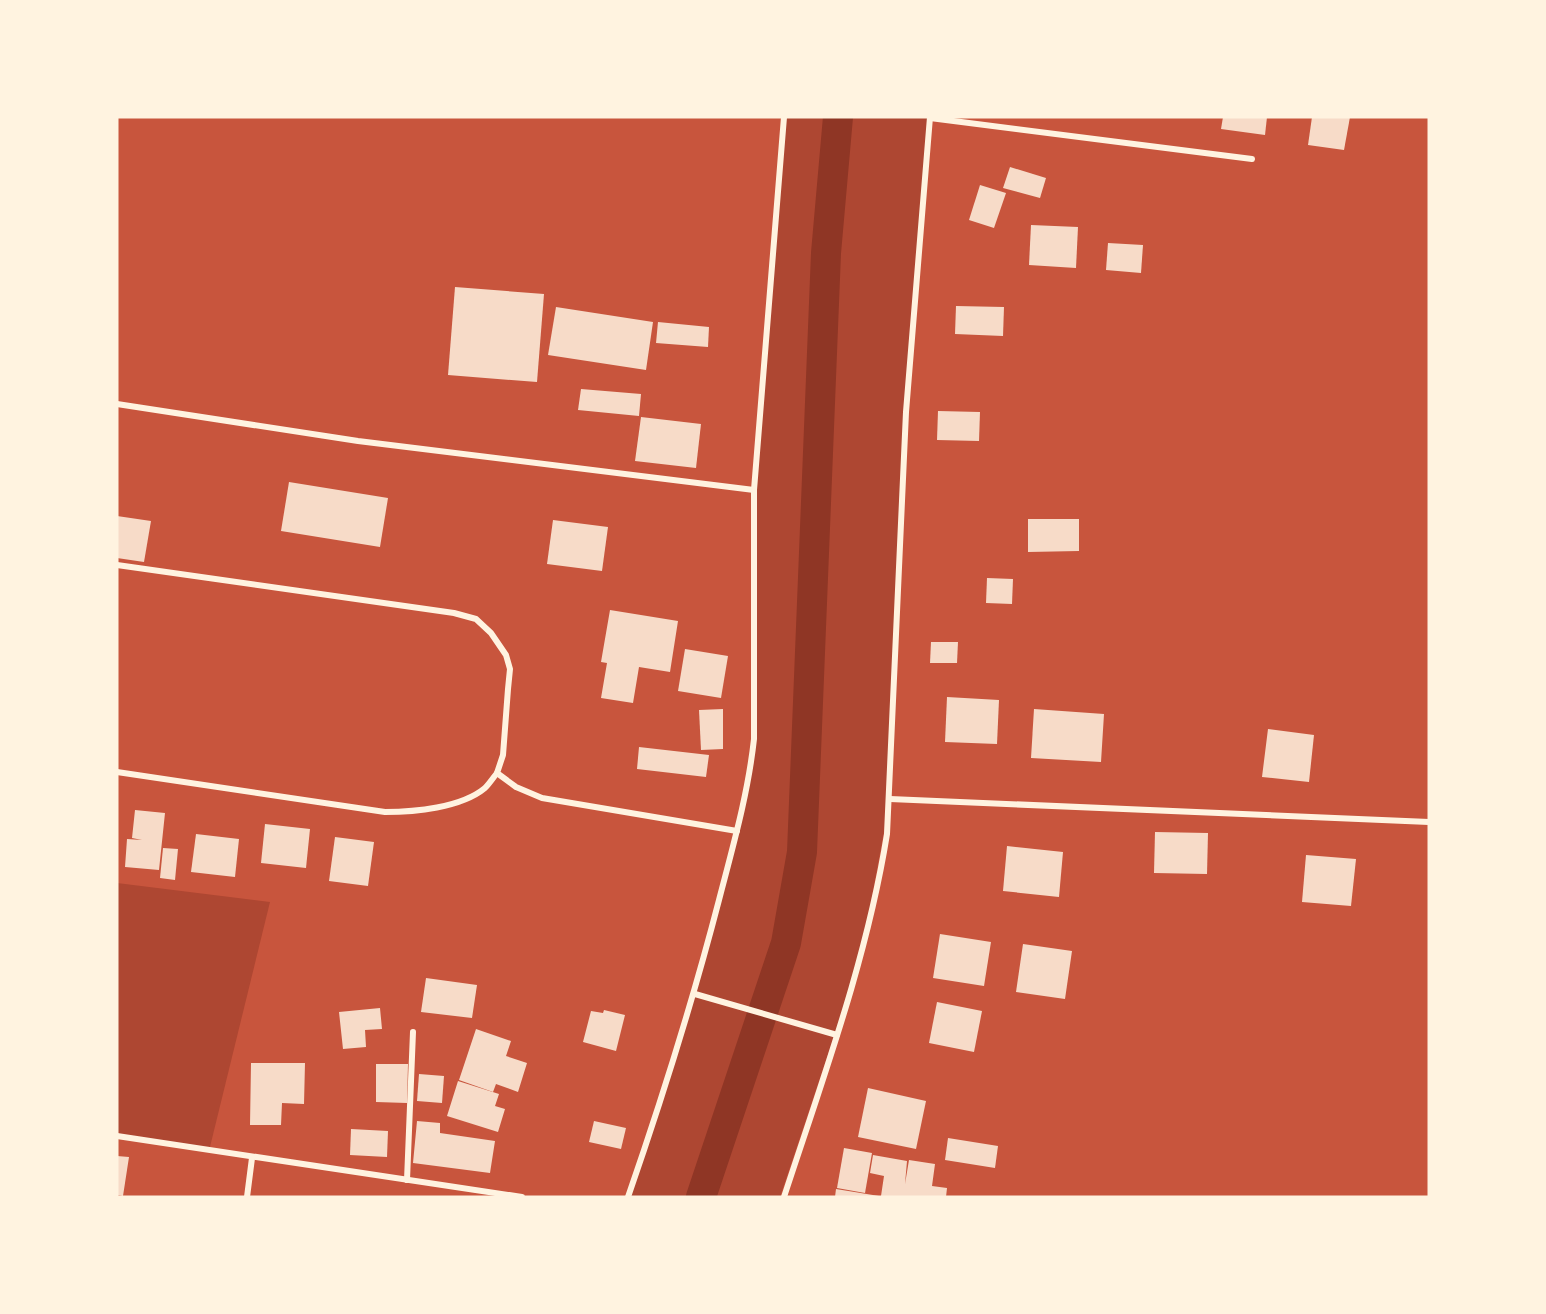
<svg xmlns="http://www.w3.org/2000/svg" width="1546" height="1314" viewBox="0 0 1546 1314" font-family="'Fira Sans',sans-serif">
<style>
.green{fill:#ae4732}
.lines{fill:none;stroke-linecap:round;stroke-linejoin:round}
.canal{stroke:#8f3625;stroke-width:30}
.building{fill:#f7dbc8}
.minor{stroke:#fff3e0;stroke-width:6}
</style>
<rect width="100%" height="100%" fill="#c8553d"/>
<g class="green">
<polygon points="784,117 932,117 910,369 890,799 861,956 780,1197 628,1197 659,1108 737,831 754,739 754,490"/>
<polygon points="117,883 270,902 209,1151 117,1136"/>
</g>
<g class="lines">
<polyline class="canal" points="701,1197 786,943 802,852 826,253 838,117"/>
</g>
<g class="building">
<polygon points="1223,117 1267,117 1265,135 1221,129"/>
<polygon points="1312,117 1350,117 1344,150 1308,145"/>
<polygon points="1010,167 1046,178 1040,198 1003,188"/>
<polygon points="980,185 1006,193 994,228 969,220"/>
<polygon points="1031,225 1078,227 1076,268 1029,265"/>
<polygon points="1108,243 1143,245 1141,273 1106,270"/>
<polygon points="455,287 544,294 537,382 448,375"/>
<polygon points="956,306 1004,307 1003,336 955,334"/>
<polygon points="556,307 653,322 646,370 548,355"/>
<polygon points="658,322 709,327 708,347 656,343"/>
<polygon points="581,389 641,394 639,416 578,410"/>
<polygon points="938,411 980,412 979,441 937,440"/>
<polygon points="641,417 701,424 696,468 635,461"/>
<polygon points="289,482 388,498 380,547 281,531"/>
<polygon points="117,516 151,521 144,562 117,558"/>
<polygon points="1028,519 1079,519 1079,551 1028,552"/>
<polygon points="553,520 608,527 602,571 547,564"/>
<polygon points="987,578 1013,579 1012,604 986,603"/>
<polygon points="610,610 678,621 670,672 639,667 633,703 601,698 607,663 601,662"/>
<polygon points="931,642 958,642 957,663 930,663"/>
<polygon points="685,649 728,656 721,698 678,691"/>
<polygon points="947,697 999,700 997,744 945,742"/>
<polygon points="723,709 723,749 701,750 699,710"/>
<polygon points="1034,709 1104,714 1101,762 1031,758"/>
<polygon points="1268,729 1314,735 1309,782 1262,777"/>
<polygon points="639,747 709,755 706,777 637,769"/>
<polygon points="135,810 165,813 159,870 125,867 127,839 142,840 132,838"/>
<polygon points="265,824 310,829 306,868 261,863"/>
<polygon points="1155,832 1208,833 1207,874 1154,873"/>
<polygon points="196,834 239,839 235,877 191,872"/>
<polygon points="335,837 374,842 368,886 329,881"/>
<polygon points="1007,846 1063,852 1059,897 1003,891"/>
<polygon points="163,848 178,849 175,880 160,878"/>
<polygon points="1306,855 1356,859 1351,906 1302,902"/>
<polygon points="940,934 991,942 984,986 933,978"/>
<polygon points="1023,944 1072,951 1065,999 1016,992"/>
<polygon points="426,978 477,985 472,1018 421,1012"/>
<polygon points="937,1002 982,1011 974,1052 929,1043"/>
<polygon points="380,1008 382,1029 365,1030 366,1047 343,1049 339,1012"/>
<polygon points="604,1010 625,1015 616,1051 583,1042 591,1011 603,1013"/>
<polygon points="476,1029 511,1041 506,1056 527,1063 518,1092 496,1084 493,1092 459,1080"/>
<polygon points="251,1063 305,1063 304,1104 282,1103 281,1125 250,1125"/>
<polygon points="376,1064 408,1064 407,1103 376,1102"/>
<polygon points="419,1074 444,1076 442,1103 417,1101"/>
<polygon points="458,1081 499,1094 495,1106 505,1109 498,1132 447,1116"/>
<polygon points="868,1088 926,1101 916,1149 858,1137"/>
<polygon points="417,1121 440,1123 440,1133 495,1141 490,1173 413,1163"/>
<polygon points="594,1121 626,1128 621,1149 589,1142"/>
<polygon points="351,1129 388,1131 387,1157 350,1155"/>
<polygon points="948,1138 998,1146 995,1168 945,1160"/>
<polygon points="844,1148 872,1153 865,1193 837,1188"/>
<polygon points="873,1155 907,1161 905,1184 909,1160 935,1164 932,1186 947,1188 946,1197 881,1196 884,1176 870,1173"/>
<polygon points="117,1156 129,1157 123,1196 117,1195"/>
<polygon points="836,1189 879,1196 879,1197 835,1197"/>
</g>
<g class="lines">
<g class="minor">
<polyline points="930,118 1252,159"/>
<polyline points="117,404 358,441 754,490"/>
<polyline points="117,565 454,613 476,619 491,633 506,655 510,669 508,689 503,755 497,773 516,787 542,798 737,831"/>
<path d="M117 772 385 812C414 812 461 808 485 788 489 784 493 778 497 773"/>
<polyline points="890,799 1429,822"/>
<polyline points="695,994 837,1035"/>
<polyline points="117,1136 522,1197"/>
<polyline points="407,1180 413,1032"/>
<polyline points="247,1197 252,1158"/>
<path d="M628 1197C662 1099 693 1000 719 900 733 846 748 794 754 739V490L784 117"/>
<path d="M784 1197C823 1078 867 959 887 834L906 412 930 117"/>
</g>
</g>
<rect width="1546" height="1314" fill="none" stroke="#fff3e0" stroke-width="237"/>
</svg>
